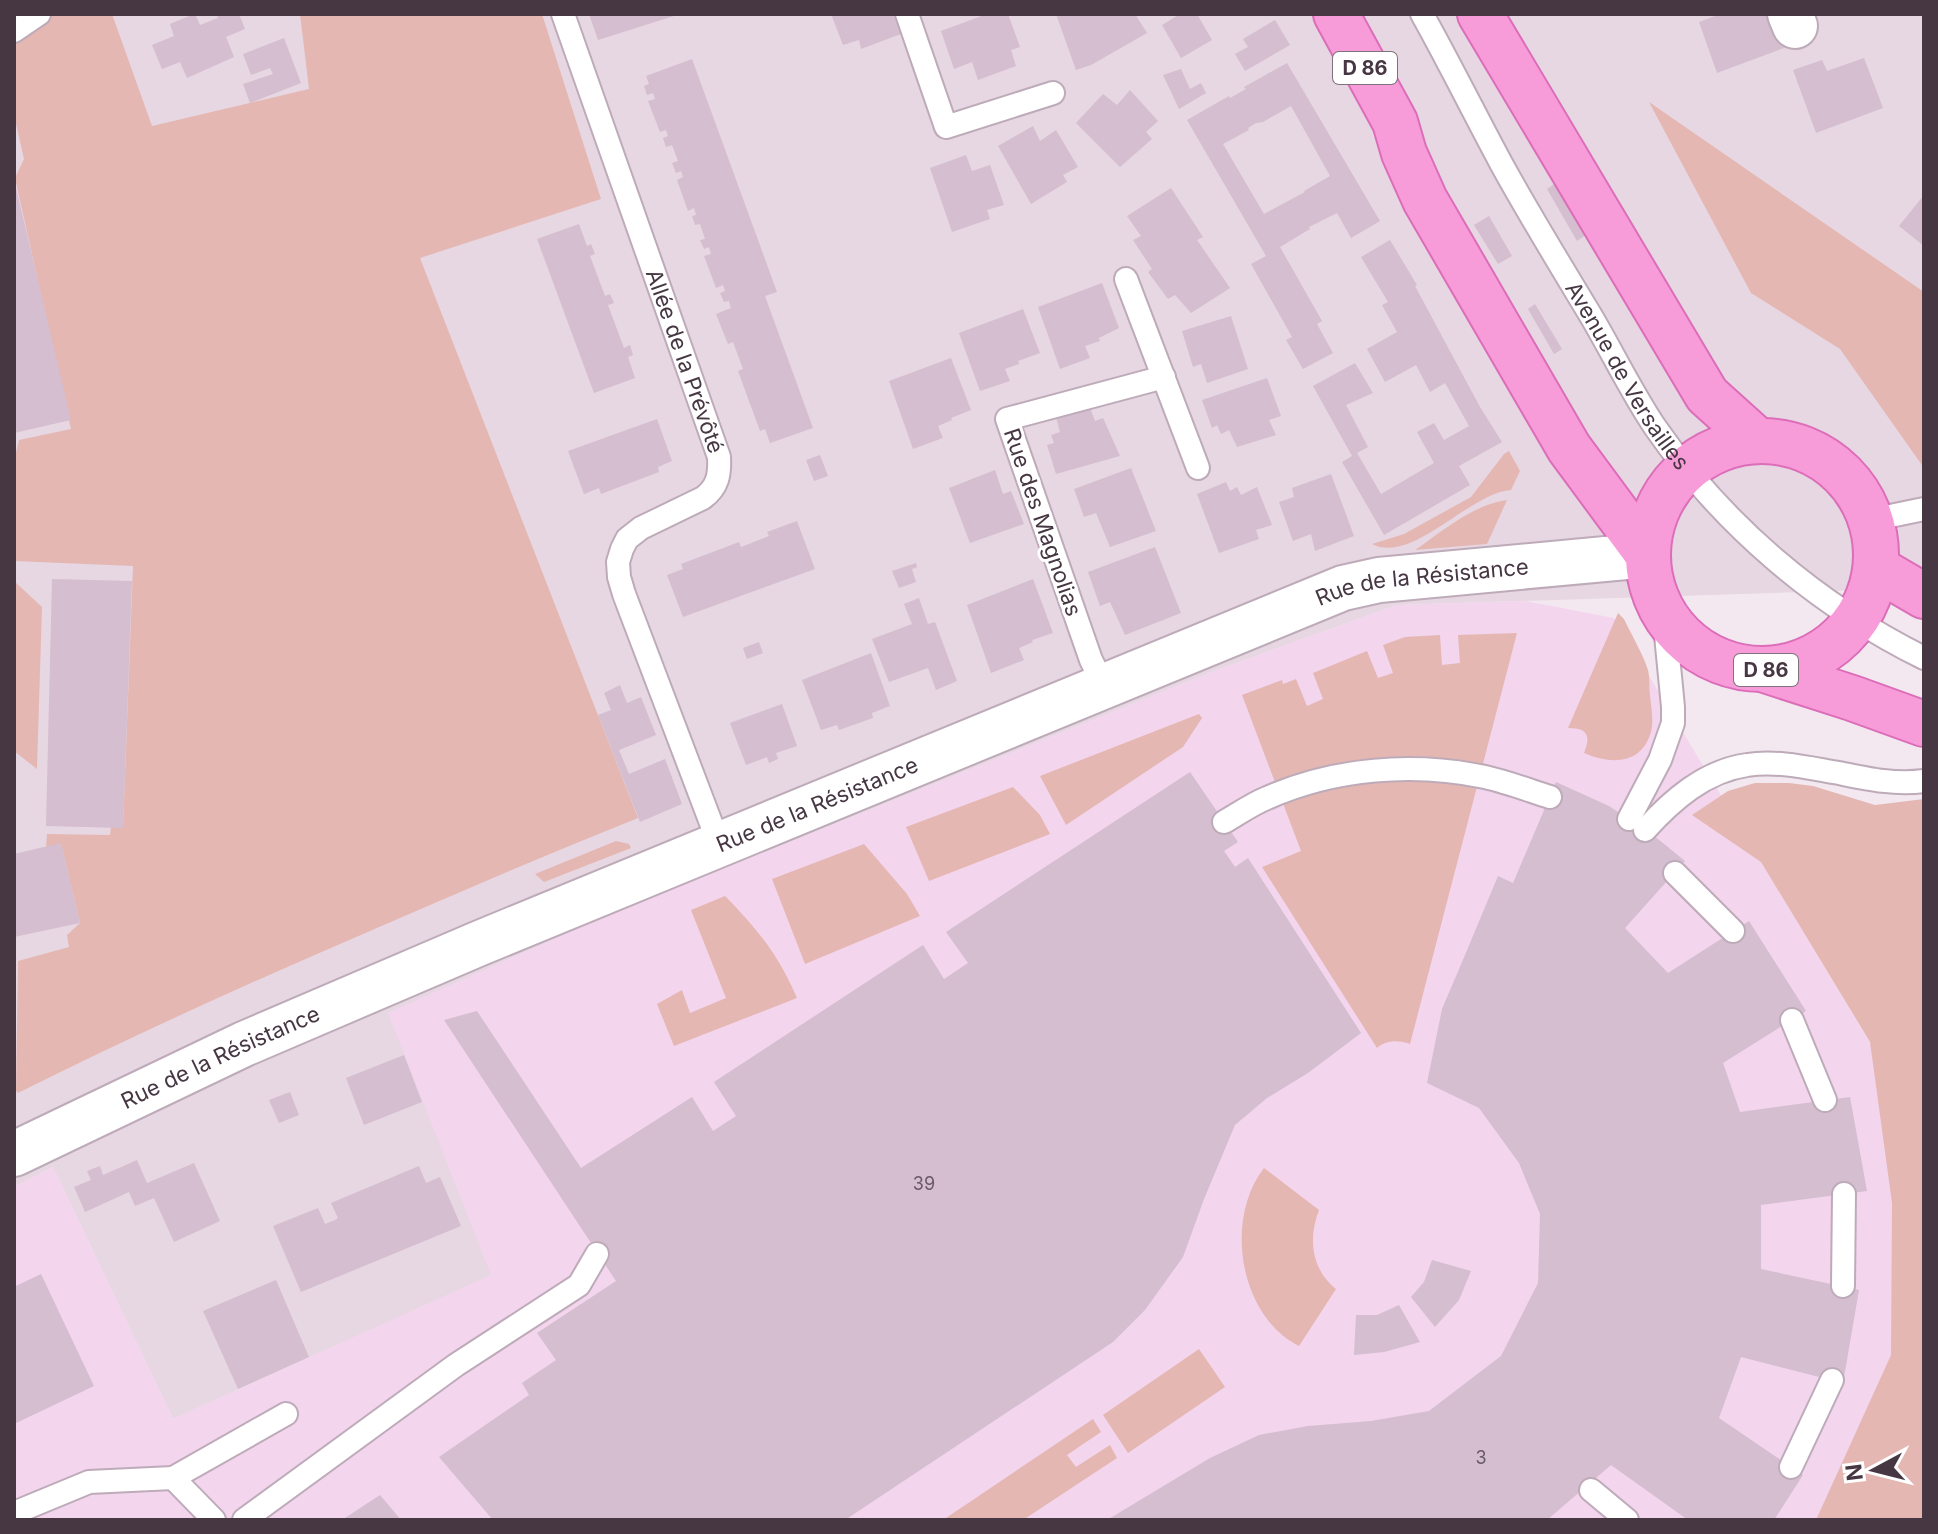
<svg xmlns="http://www.w3.org/2000/svg" width="1938" height="1534" viewBox="0 0 1938 1534" font-family="Inter,sans-serif">
<style>
.residential{fill:#e7d7e2}
.commercial{fill:#f3d5ed}
.green{fill:#e5b7b3}
.building{fill:#d4becf;fill-rule:evenodd}
.lines{fill:none;stroke-linecap:round;stroke-linejoin:round}
.service-casing{stroke:#beabb9;stroke-width:26}
.minor-casing{stroke:#beabb9;stroke-width:48}
.primary-casing{stroke:#dc6db9;stroke-width:48}
.service{stroke:#fff;stroke-width:22}
.minor{stroke:#fff;stroke-width:44}
.primary{stroke:#f89cd9;stroke-width:44}
.labels{text-anchor:middle;stroke-width:6;stroke-linejoin:round;paint-order:stroke}
.number-label{font-size:18px;fill:#6a5966}
.shield{fill:#fff;stroke:#7e737b;stroke-width:2}
.shield-label{font-size:20px;font-weight:bold;fill:#463743}
.street-label{font-size:22px;fill:#463743;stroke:#fff}
</style>
<rect width="100%" height="100%" fill="#f3e8f0"/>
<polygon class="residential" points="14,14 1924,14 1924,588 1397,605 1217,670 599,919 389,1013 492,1275 173,1419 53,1167 14,1187"/>
<polygon class="commercial" points="1525,601 1614,618 1924,1132 1924,1520 14,1520 14,1187 53,1167 173,1419 491,1275 388,1013 599,919 1217,670 1397,605"/>
<g class="green">
<path d="M14 14H112L152 126 309 89 300 14H542L601 199 420 258 638 818C548 854 459 892 370 931 251 982 134 1035 18 1093L16 1091 18 961 69 947 67 935 80 923 61 844 46 847 47 834 110 835 111 827H123L133 566 14 561V461L19 440 71 429 15 178 24 159 14 115Z"/>
<polygon points="1649,102 1924,292 1924,468 1840,349 1751,293"/>
<path d="M1509 451 1520 471 1511 490C1469 493 1412 565 1372 544L1404 534 1471 497 1504 454Z"/>
<path d="M1507 500 1487 544 1415 550C1443 531 1472 505 1507 500Z"/>
<polygon points="14,581 42,607 37,769 14,751"/>
<path d="M1618 613 1624 619C1631 634 1644 656 1648 670 1650 678 1649 687 1650 695 1651 707 1654 720 1651 732 1641 766 1610 764 1584 753 1591 736 1588 728 1568 728Z"/>
<path d="M1517 633 1410 1044C1398 1040 1387 1040 1377 1048L1262 867 1301 851 1242 695 1282 680 1283 684 1296 679 1307 706 1323 699 1313 673 1367 651 1378 678 1393 673 1383 645 1405 637 1440 635 1442 665 1460 663 1458 635Z"/>
<polygon points="1199,714 1202,718 1183,747 1066,825 1040,776"/>
<polygon points="1755,783 1789,783 1813,786 1875,805 1924,799 1924,1520 1816,1520 1891,1355 1892,1203 1870,1042 1761,862 1692,815 1728,791"/>
<polygon points="1013,787 1040,815 1050,834 929,881 906,827"/>
<polygon points="616,841 629,844 631,848 544,882 535,874"/>
<polygon points="864,844 907,894 920,916 805,964 772,879"/>
<path d="M725 896C758 930 778 954 797 998L674 1046 657 1004 682 990 690 1013 726 998 691 910Z"/>
<path d="M1264 1168 1319 1210C1308 1238 1311 1269 1336 1289L1299 1346C1239 1316 1224 1219 1264 1168Z"/>
<polygon points="1199,1349 1225,1387 1128,1453 1103,1415"/>
<polygon points="1093,1419 1101,1432 1067,1455 1076,1467 1110,1445 1117,1458 1023,1520 943,1520"/>
</g>
<g class="building">
<polygon points="194,14 195,14 200,25 218,18 217,14 239,14 245,29 226,37 234,57 187,78 180,62 162,69 152,45 174,36 170,24"/>
<polygon points="589,14 677,14 677,15 598,40"/>
<polygon points="831,14 893,14 901,34 861,49 859,40 843,45"/>
<polygon points="987,14 1008,14 1020,47 1011,50 1016,66 978,80 972,62 954,69 941,31"/>
<polygon points="1056,14 1135,14 1147,33 1091,65 1076,70"/>
<polygon points="1180,14 1197,14 1212,40 1181,58 1162,25"/>
<polygon points="1721,14 1771,14 1784,48 1717,73 1699,22"/>
<polygon points="1275,20 1290,45 1245,71 1235,54 1248,47 1243,39"/>
<polygon points="284,38 301,83 250,103 243,84 273,74 270,68 251,75 243,54"/>
<polygon points="1864,58 1883,108 1816,133 1793,70 1822,60 1827,71"/>
<polygon points="692,59 777,292 765,296 813,428 770,443 765,429 760,431 738,371 743,369 733,342 728,344 716,314 731,308 729,301 724,302 720,293 725,291 723,285 716,288 704,256 711,254 709,247 704,249 700,240 705,239 700,224 695,225 692,216 696,215 694,208 688,211 677,180 683,177 681,171 676,173 672,163 678,161 672,145 666,147 663,138 668,136 666,130 660,132 648,101 655,99 653,93 647,95 644,86 649,84 646,76"/>
<path d="M1287 63 1380 221 1351 238 1337 213 1309 227 1310 229 1280 247 1322 321 1317 324 1333 353 1303 369 1286 340 1292 337 1251 264 1266 256 1187 120 1229 96 1230 98 1239 93 1246 89 1244 87ZM1291 106 1330 176 1304 191 1305 192 1264 214 1223 144 1249 130 1248 128 1256 123 1263 122Z"/>
<polygon points="1181,69 1190,89 1201,83 1206,93 1179,109 1163,75"/>
<polygon points="1130,90 1158,121 1146,132 1152,139 1120,167 1076,123 1103,94 1117,105"/>
<polygon points="1033,126 1040,141 1056,130 1078,167 1063,175 1067,182 1031,204 998,146"/>
<polygon points="966,155 972,171 990,165 1004,205 987,210 990,219 952,232 930,168"/>
<polygon points="14,179 71,420 14,433"/>
<polygon points="1557,182 1587,234 1577,241 1547,189"/>
<polygon points="1171,188 1203,237 1197,240 1230,288 1191,313 1175,295 1168,299 1148,272 1152,269 1133,240 1141,236 1127,216"/>
<polygon points="1924,195 1924,246 1899,226"/>
<polygon points="1489,216 1512,256 1498,264 1474,225"/>
<polygon points="579,224 587,246 591,244 595,254 590,256 605,296 610,294 614,303 608,305 624,348 630,345 633,355 628,357 635,378 594,393 537,239"/>
<polygon points="1390,240 1417,285 1415,286 1480,407 1502,442 1459,466 1470,485 1384,535 1342,462 1352,456 1313,386 1355,363 1373,393 1346,405 1368,447 1357,453 1381,494 1434,463 1417,432 1434,423 1444,440 1469,426 1445,383 1430,392 1416,365 1385,382 1367,349 1397,332 1382,305 1388,302 1361,257"/>
<polygon points="1102,283 1119,328 1099,338 1100,341 1085,346 1090,358 1060,369 1038,307"/>
<polygon points="1535,304 1562,349 1554,354 1528,309"/>
<polygon points="1023,309 1040,353 1018,361 1019,364 1005,369 1010,381 980,391 959,333"/>
<polygon points="1231,316 1248,369 1207,383 1201,364 1193,367 1182,331"/>
<polygon points="951,358 971,410 951,418 952,420 938,426 943,438 913,449 889,381"/>
<polygon points="1267,378 1281,416 1269,420 1276,435 1237,447 1229,430 1221,434 1217,425 1212,428 1202,400"/>
<polygon points="1089,405 1095,421 1103,418 1120,456 1056,474 1047,445 1054,443 1051,435 1060,432 1056,417"/>
<polygon points="657,419 672,461 658,467 659,472 601,494 599,488 584,494 568,451"/>
<polygon points="820,455 828,476 814,481 806,460"/>
<polygon points="1131,468 1156,531 1110,547 1096,513 1084,517 1074,489"/>
<polygon points="995,470 1003,494 1011,491 1024,524 970,543 949,488"/>
<polygon points="1331,474 1354,536 1315,551 1311,534 1293,541 1279,502 1294,497 1292,488"/>
<polygon points="1226,482 1230,491 1237,487 1241,495 1257,487 1272,525 1256,530 1259,539 1219,553 1197,494"/>
<polygon points="797,521 815,569 683,617 667,575 683,569 681,564 739,542 741,547 754,542 769,536 767,532"/>
<polygon points="1155,547 1181,613 1125,635 1110,602 1100,606 1088,572"/>
<polygon points="916,563 917,567 912,569 916,582 899,588 892,571"/>
<polygon points="52,579 132,581 123,828 46,826"/>
<polygon points="1033,579 1053,633 1032,640 1033,642 1019,648 1024,660 991,673 967,605"/>
<polygon points="919,598 928,624 935,622 957,681 936,690 928,668 889,682 872,639 912,624 904,604"/>
<polygon points="759,642 763,653 747,659 743,648"/>
<polygon points="871,653 890,706 872,713 873,718 839,730 837,725 821,730 802,680"/>
<polygon points="620,685 627,703 641,697 656,735 619,750 629,774 665,759 682,804 640,822 598,715 611,710 604,693"/>
<polygon points="782,704 797,746 776,753 778,759 769,763 767,757 746,765 730,723"/>
<polygon points="1190,772 1238,842 1224,851 1235,867 1248,858 1361,1033 1308,1073 1267,1098 1235,1125 1204,1199 1183,1257 1145,1310 1113,1342 845,1520 493,1520 439,1457 529,1395 522,1383 556,1360 537,1333 616,1281 444,1020 477,1011 581,1168 692,1097 713,1131 736,1116 714,1082 923,945 944,979 968,963 946,932"/>
<polygon points="1556,782 1609,806 1658,839 1685,861 1625,928 1668,973 1749,921 1806,1011 1723,1063 1740,1112 1850,1097 1867,1191 1761,1205 1761,1269 1859,1290 1843,1383 1741,1357 1719,1418 1803,1475 1774,1520 1688,1520 1611,1465 1547,1520 1107,1520 1210,1458 1259,1435 1308,1426 1371,1421 1429,1411 1501,1356 1538,1283 1540,1214 1519,1163 1479,1108 1427,1083 1442,1009 1465,955 1498,876 1513,883"/>
<polygon points="61,843 80,923 14,937 14,854"/>
<polygon points="404,1055 422,1102 364,1125 346,1078"/>
<polygon points="290,1092 299,1115 279,1123 269,1100"/>
<polygon points="137,1160 147,1183 194,1163 220,1221 174,1242 154,1198 135,1206 129,1192 85,1212 74,1187 91,1180 87,1171 100,1166 103,1175"/>
<polygon points="419,1166 426,1183 440,1177 461,1226 301,1292 273,1226 318,1208 325,1224 335,1220 338,1218 331,1203"/>
<polygon points="1432,1260 1471,1271 1459,1300 1435,1327 1411,1297 1424,1282"/>
<polygon points="41,1274 94,1386 14,1424 14,1287"/>
<polygon points="276,1280 309,1357 238,1389 203,1311"/>
<polygon points="1399,1305 1420,1342 1384,1352 1354,1355 1356,1315 1377,1315"/>
<polygon points="380,1495 401,1520 342,1520"/>
</g>
<g class="lines">
<g class="service-casing">
<g id="service">
<path id="s1" d="M563 14 719 457C720 474 718 487 703 498L641 528 627 539 622 549 618 562 619 577 624 594 719 844"/>
<polyline points="907,14 946,127 1053,93"/>
<path id="s2" d="M1422 14C1450 64 1475 115 1502 165 1529 214 1559 263 1588 311 1611 349 1630 390 1655 427 1723 525 1817 605 1924 658"/>
<polyline points="14,31 39,14"/>
<polyline points="1126,279 1198,468"/>
<polyline points="1871,520 1924,509"/>
<polyline points="1104,686 1091,660 1007,419 1164,377"/>
<polyline points="1629,819 1660,760 1673,723 1673,707 1664,615"/>
<path d="M1224 822C1238 814 1252 804 1267 798 1335 768 1413 762 1485 777 1507 782 1528 790 1550 797"/>
<path d="M1645 830C1672 800 1705 771 1747 765 1777 760 1809 768 1839 773 1868 779 1895 785 1924 781"/>
<polyline points="1675,873 1733,931"/>
<polyline points="1792,1020 1825,1100"/>
<polyline points="1843,1286 1844,1194"/>
<polyline points="1791,1467 1832,1380"/>
<polyline points="1591,1490 1627,1520"/>
<polyline points="14,1513 89,1482 173,1478"/>
<polyline points="214,1520 173,1478 286,1414"/>
<polyline points="244,1520 456,1365 579,1285 597,1254"/>
</g>
</g>
<g class="minor-casing">
<g id="minor">
<polyline points="1790,14 1795,26"/>
<path id="s3" d="M14 1154 244 1044 480 943 1343 588 1379 580 1648 555"/>
</g>
</g>
<g class="primary-casing">
<g id="primary">
<polyline points="1336,14 1395,122 1404,153 1425,200 1569,448 1648,555"/>
<polyline points="1480,14 1707,395 1758,441"/>
<circle cx="1762" cy="555" r="114"/>
<polyline points="1876,568 1924,596"/>
<polyline points="1765,670 1852,698 1924,724"/>
</g>
</g>
<use href="#service" class="service"/>
<use href="#minor" class="minor"/>
<use href="#primary" class="primary"/>
</g>
<g class="labels">
<g class="number-label">
<text x="924" y="1190">39</text>
<text x="1481" y="1464">3</text>
</g>
<g class="shield">
<rect x="1333" y="52" width="64" height="32" rx="6"/>
<rect x="1734" y="654" width="64" height="32" rx="6"/>
</g>
<g class="shield-label">
<text x="1365" y="75">D 86</text>
<text x="1766" y="677">D 86</text>
</g>
<g class="street-label">
<text dy="8" stroke="none"><textPath href="#s1" startOffset="368">Allée de la Prévôté</textPath></text>
<text dy="8" stroke="none"><textPath href="#s2" startOffset="416">Avenue de Versailles</textPath></text>
<text transform="translate(1043 522) rotate(71)" y="8">Rue des Magnolias</text>
<text dy="8" stroke="none"><textPath href="#s3" startOffset="1524">Rue de la Résistance</textPath></text>
<text dy="8" stroke="none"><textPath href="#s3" startOffset="876">Rue de la Résistance</textPath></text>
<text dy="8" stroke="none"><textPath href="#s3" startOffset="228">Rue de la Résistance</textPath></text>
</g>
</g>
<rect width="1938" height="1534" fill="none" stroke="#463743" stroke-width="32"/>
<g transform="translate(1874 1470) rotate(263)" stroke="#ffffff" stroke-width="6" paint-order="stroke">
<path d="M0-6L14 30L0 20L-14 30Z" fill="#463743"/>
<text y="-12" font-size="22" font-weight="bold" text-anchor="middle" fill="#463743">N</text>
</g>
</svg>
